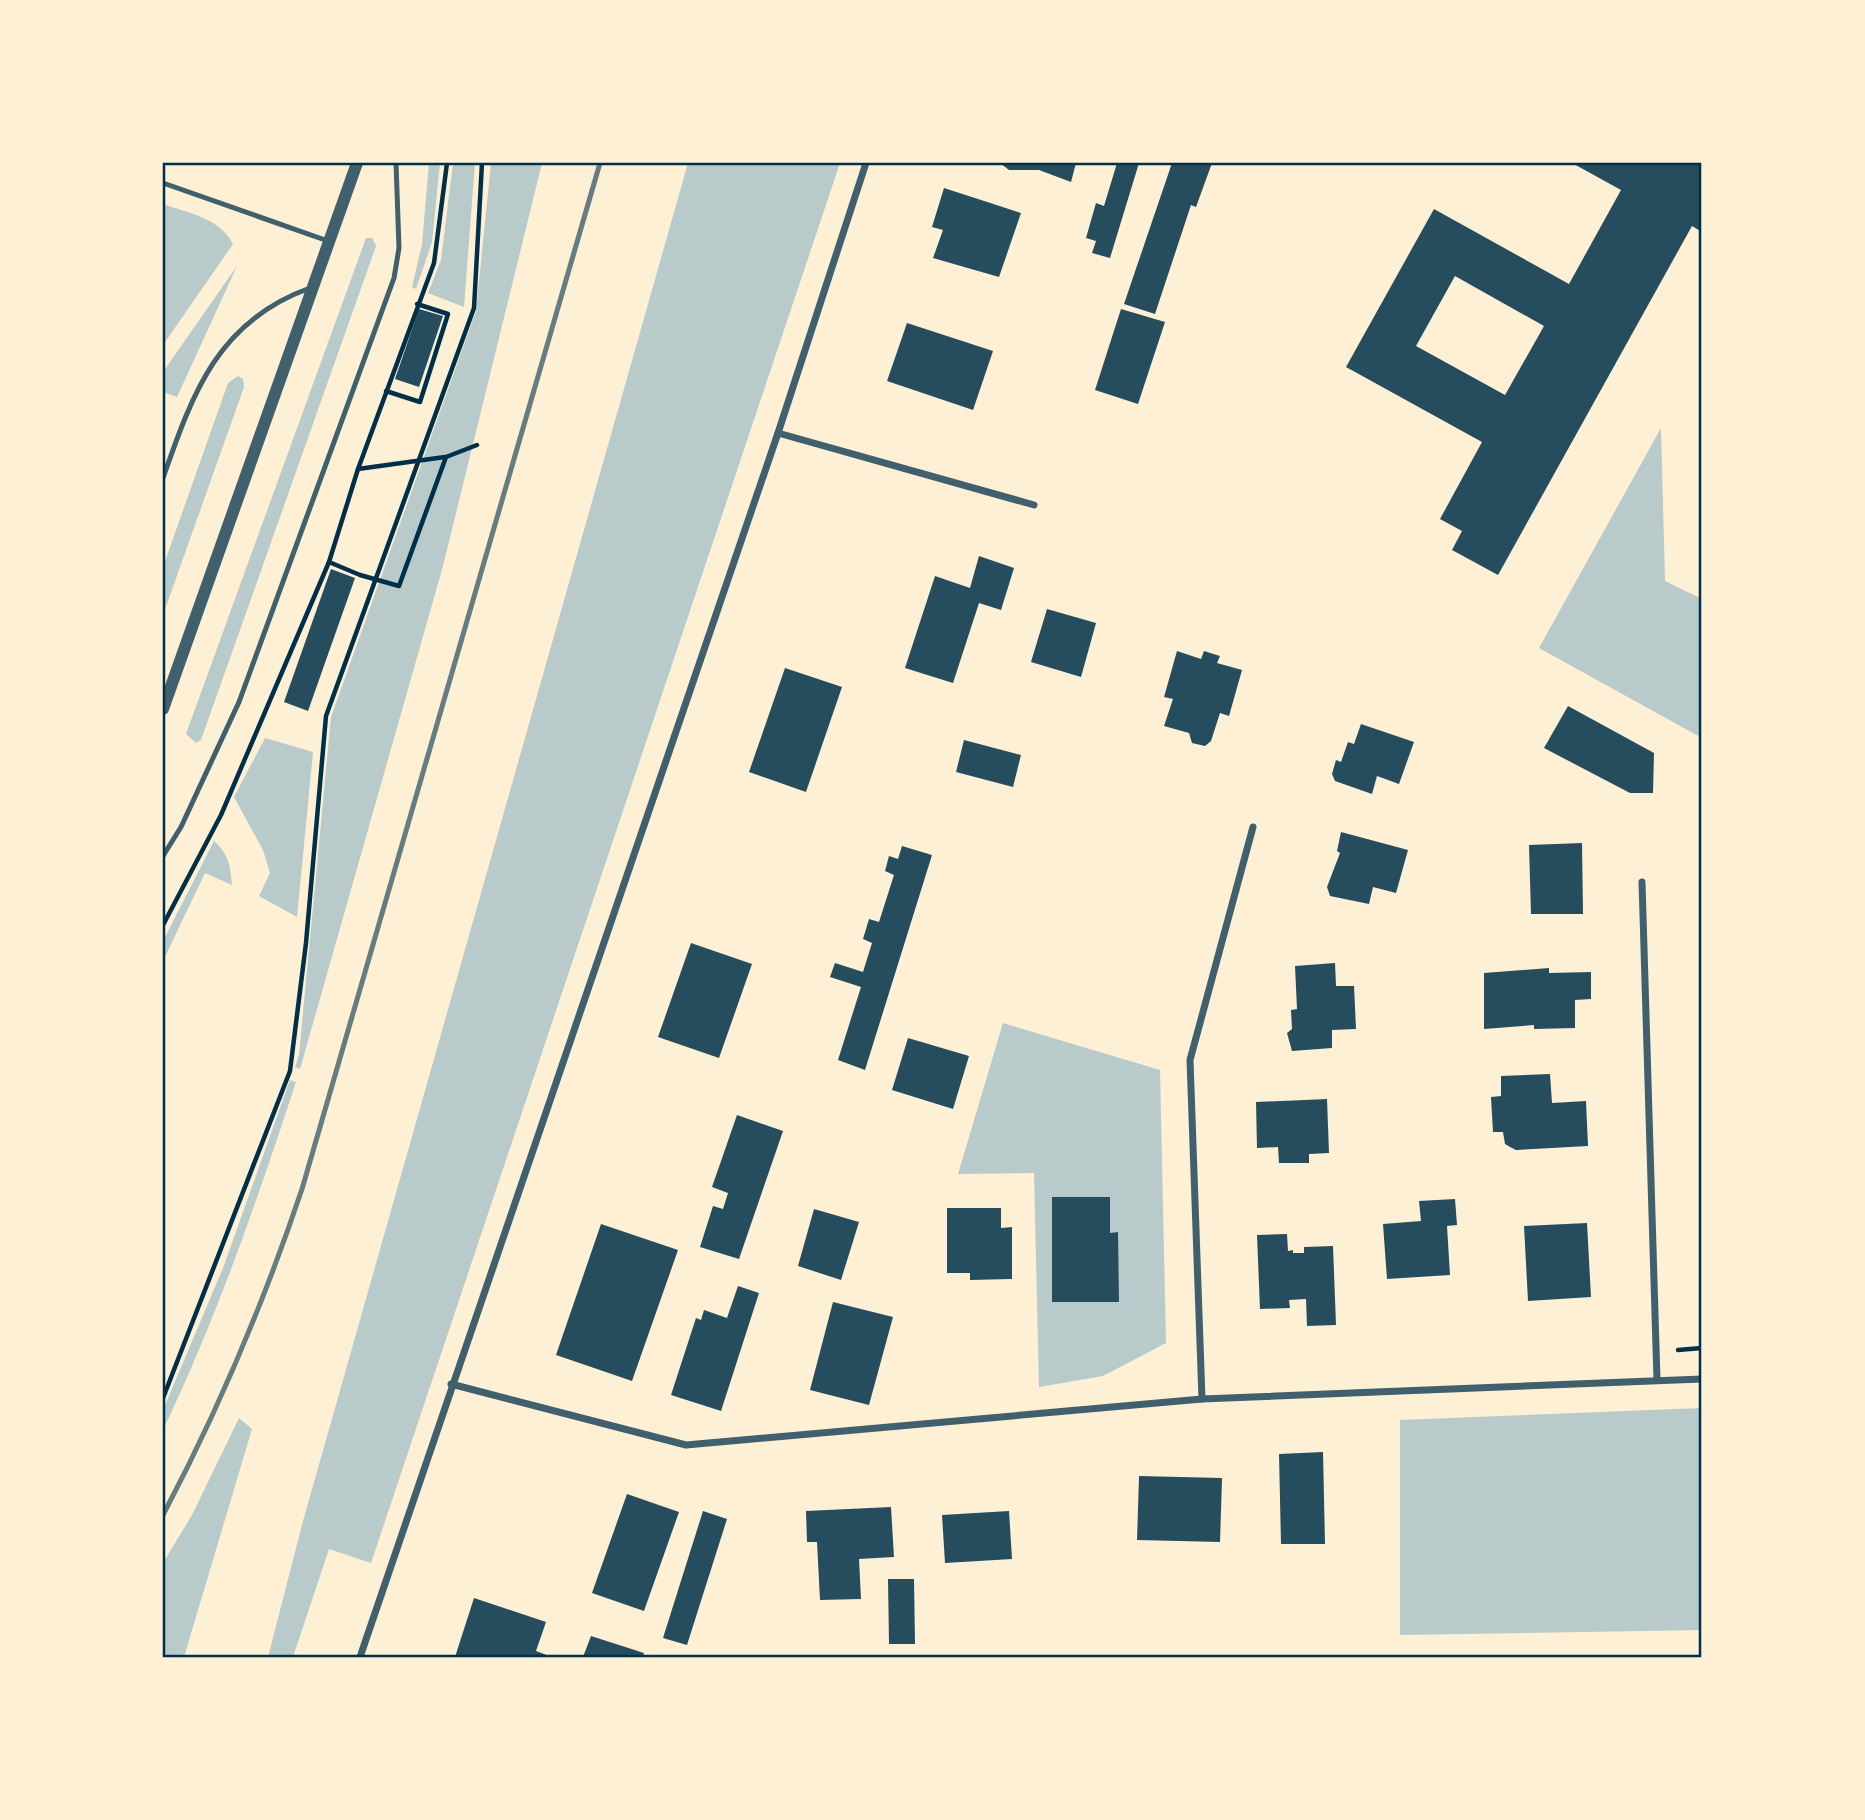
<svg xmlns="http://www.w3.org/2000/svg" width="1865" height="1820" viewBox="0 0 1865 1820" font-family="Jost,sans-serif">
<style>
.green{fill:#b9caca}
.building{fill:#264d5e;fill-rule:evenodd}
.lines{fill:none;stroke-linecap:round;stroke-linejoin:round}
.path{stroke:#003049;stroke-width:4.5}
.service{stroke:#3f606c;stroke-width:5}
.minor{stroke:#3f606c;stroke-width:7}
.tertiary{stroke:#3f606c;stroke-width:12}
.rail{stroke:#657d81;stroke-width:5}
.neatline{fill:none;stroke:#003049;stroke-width:2.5}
</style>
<rect width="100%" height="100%" fill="#fdf0d5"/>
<g class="green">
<polygon points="429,163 440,163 432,242 416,289 412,287 422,244"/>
<polygon points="453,163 475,163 464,307 428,293 441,260"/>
<polygon points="491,163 542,163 443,566 300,1069 295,1067 299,1055 331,717 476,311"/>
<polygon points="688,163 840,163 371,1563 329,1549 293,1657 268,1657 303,1521"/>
<path d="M163 204C188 213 220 218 233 244L163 345Z"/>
<polygon points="366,238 372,238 376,246 201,740 196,743 186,734"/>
<polygon points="237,266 177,397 163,392 163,372"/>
<polygon points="238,376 243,379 244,387 163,615 163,567 228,383"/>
<polygon points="1661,428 1665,581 1702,599 1702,738 1539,648"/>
<polygon points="265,738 313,752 297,917 259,896 270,873 263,850 234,797"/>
<path d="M214 841C229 855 230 865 232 885L205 873 163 961V941Z"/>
<polygon points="1003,1023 1160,1070 1166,1343 1103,1376 1039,1387 1034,1173 958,1174"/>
<path d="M290 1080 296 1082C257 1201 217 1317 163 1430V1410L223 1268Z"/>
<polygon points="1702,1408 1702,1630 1400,1635 1400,1420"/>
<polygon points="239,1418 252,1429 184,1657 163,1657 163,1563 192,1515"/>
</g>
<g class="building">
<polygon points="1000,163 1076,163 1071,182 1039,170 1009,170"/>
<polygon points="1117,163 1139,163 1110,258 1092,253 1096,241 1086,238 1096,203 1104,206"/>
<polygon points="1172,163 1212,163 1196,207 1191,205 1155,314 1124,304"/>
<path d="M1572 163H1702V232L1692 226 1498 575 1452 550 1462 531 1440 519 1482 442 1346 367 1434 209 1569 284 1621 190ZM1455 276 1544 326 1505 395 1416 346Z"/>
<polygon points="944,188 1021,213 999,277 933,258 943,230 932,227"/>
<polygon points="419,309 443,316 419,387 395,379"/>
<polygon points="1121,309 1165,322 1138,404 1095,390"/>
<polygon points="907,323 993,351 973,410 887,381"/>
<polygon points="979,556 1014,568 1001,610 979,603 953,683 905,668 935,576 970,588"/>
<polygon points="331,569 355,578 308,711 284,702"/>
<polygon points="1047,609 1096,623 1081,677 1031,662"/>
<polygon points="1177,651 1201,659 1204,651 1220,656 1217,663 1242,670 1229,716 1220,713 1211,741 1205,746 1192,743 1189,733 1164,726 1173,699 1164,697"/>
<polygon points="785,668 842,687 806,792 749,772"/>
<polygon points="1568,706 1654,753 1653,793 1630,793 1544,748"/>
<polygon points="1361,724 1414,742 1399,784 1377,776 1372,794 1335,781 1332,774 1336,760 1341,762 1348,742 1354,744"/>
<polygon points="964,740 1021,755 1013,787 956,772"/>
<polygon points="1341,832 1408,850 1396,893 1373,887 1369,904 1330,896 1327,887 1340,853 1337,851"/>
<polygon points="1582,843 1583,914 1531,914 1529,845"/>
<polygon points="902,846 932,855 865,1070 838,1060 861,987 830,977 835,963 863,972 872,943 863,939 869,919 879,922 894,875 885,871 889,856 898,859"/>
<polygon points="691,943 752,964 719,1058 658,1037"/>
<polygon points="1335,963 1336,986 1354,986 1356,1029 1332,1030 1332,1048 1292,1051 1287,1033 1292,1029 1291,1010 1297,1009 1295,966"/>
<polygon points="1549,968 1549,973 1591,972 1591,999 1575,1000 1575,1028 1534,1029 1534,1025 1484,1029 1484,973"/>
<polygon points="908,1038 969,1056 953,1109 892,1090"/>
<polygon points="1550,1074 1552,1103 1586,1101 1588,1146 1516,1150 1510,1147 1505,1144 1503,1132 1493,1132 1491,1097 1501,1096 1501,1076"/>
<polygon points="1327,1099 1329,1153 1309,1154 1309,1163 1279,1163 1278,1147 1257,1148 1256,1102"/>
<polygon points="737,1115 783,1131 739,1259 700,1247 713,1206 723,1209 728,1193 712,1187"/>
<polygon points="1052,1197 1110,1197 1110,1233 1118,1232 1119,1302 1052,1302"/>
<polygon points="1455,1199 1457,1225 1447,1226 1450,1275 1387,1279 1383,1224 1421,1221 1419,1201"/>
<polygon points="947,1208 1001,1208 1001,1228 1012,1227 1012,1279 970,1280 970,1273 947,1273"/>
<polygon points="814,1209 859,1222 841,1280 798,1266"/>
<polygon points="1587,1223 1591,1297 1528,1301 1524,1226"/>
<polygon points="601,1224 678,1250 632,1381 556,1355"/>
<polygon points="1287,1234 1288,1251 1293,1250 1293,1253 1304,1253 1304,1247 1333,1246 1336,1325 1307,1326 1306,1299 1289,1300 1290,1308 1260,1309 1257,1235"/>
<polygon points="738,1286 759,1293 721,1411 671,1395 696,1318 701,1320 704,1310 727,1318"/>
<polygon points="833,1302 893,1317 869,1405 810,1390"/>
<polygon points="1323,1452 1325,1544 1281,1544 1279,1454"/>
<polygon points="1139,1476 1222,1478 1220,1542 1137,1540"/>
<polygon points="627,1494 679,1512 644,1611 592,1593"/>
<polygon points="891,1507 894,1557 859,1559 861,1599 820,1600 817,1542 807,1542 806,1511"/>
<polygon points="703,1511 727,1519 687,1645 663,1638"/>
<polygon points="1009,1511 1012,1559 945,1563 942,1515"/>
<polygon points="888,1579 914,1579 915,1644 889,1644"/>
<polygon points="474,1598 546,1622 536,1651 552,1657 455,1657"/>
<polygon points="591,1636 644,1653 643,1657 583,1657"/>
</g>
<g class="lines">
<g class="path">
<polyline points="386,391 420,402 448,314 417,304"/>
<polyline points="358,469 445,457"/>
<polyline points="329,562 360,575 399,586 446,457 477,445"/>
<polyline points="163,925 221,815 329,562 358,469 434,263 447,163"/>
<polyline points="1678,1350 1702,1348"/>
<polyline points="163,1398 290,1071 306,943 326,716 474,308 482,163"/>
</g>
<g class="service">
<polyline points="163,183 328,241"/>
<path d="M163 478C193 392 218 321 310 288"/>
<polyline points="163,856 181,827 239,702 394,278 399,248 396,163"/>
</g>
<g class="minor">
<polyline points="778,433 1034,505"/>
<polyline points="1642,882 1657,1380"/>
<polyline points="451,1384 686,1445 1202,1399 1702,1379"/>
<polyline points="1202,1399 1190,1060 1253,827"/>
<polyline points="360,1657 778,433 866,163"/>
</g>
<polyline class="tertiary" points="163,709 357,163"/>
<path class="rail" d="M163 1515C219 1409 264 1302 302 1189L600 163"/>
</g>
<rect width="1865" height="1820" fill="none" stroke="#fdf0d5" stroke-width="329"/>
<rect x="164" y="164" width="1536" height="1492" class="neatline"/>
</svg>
